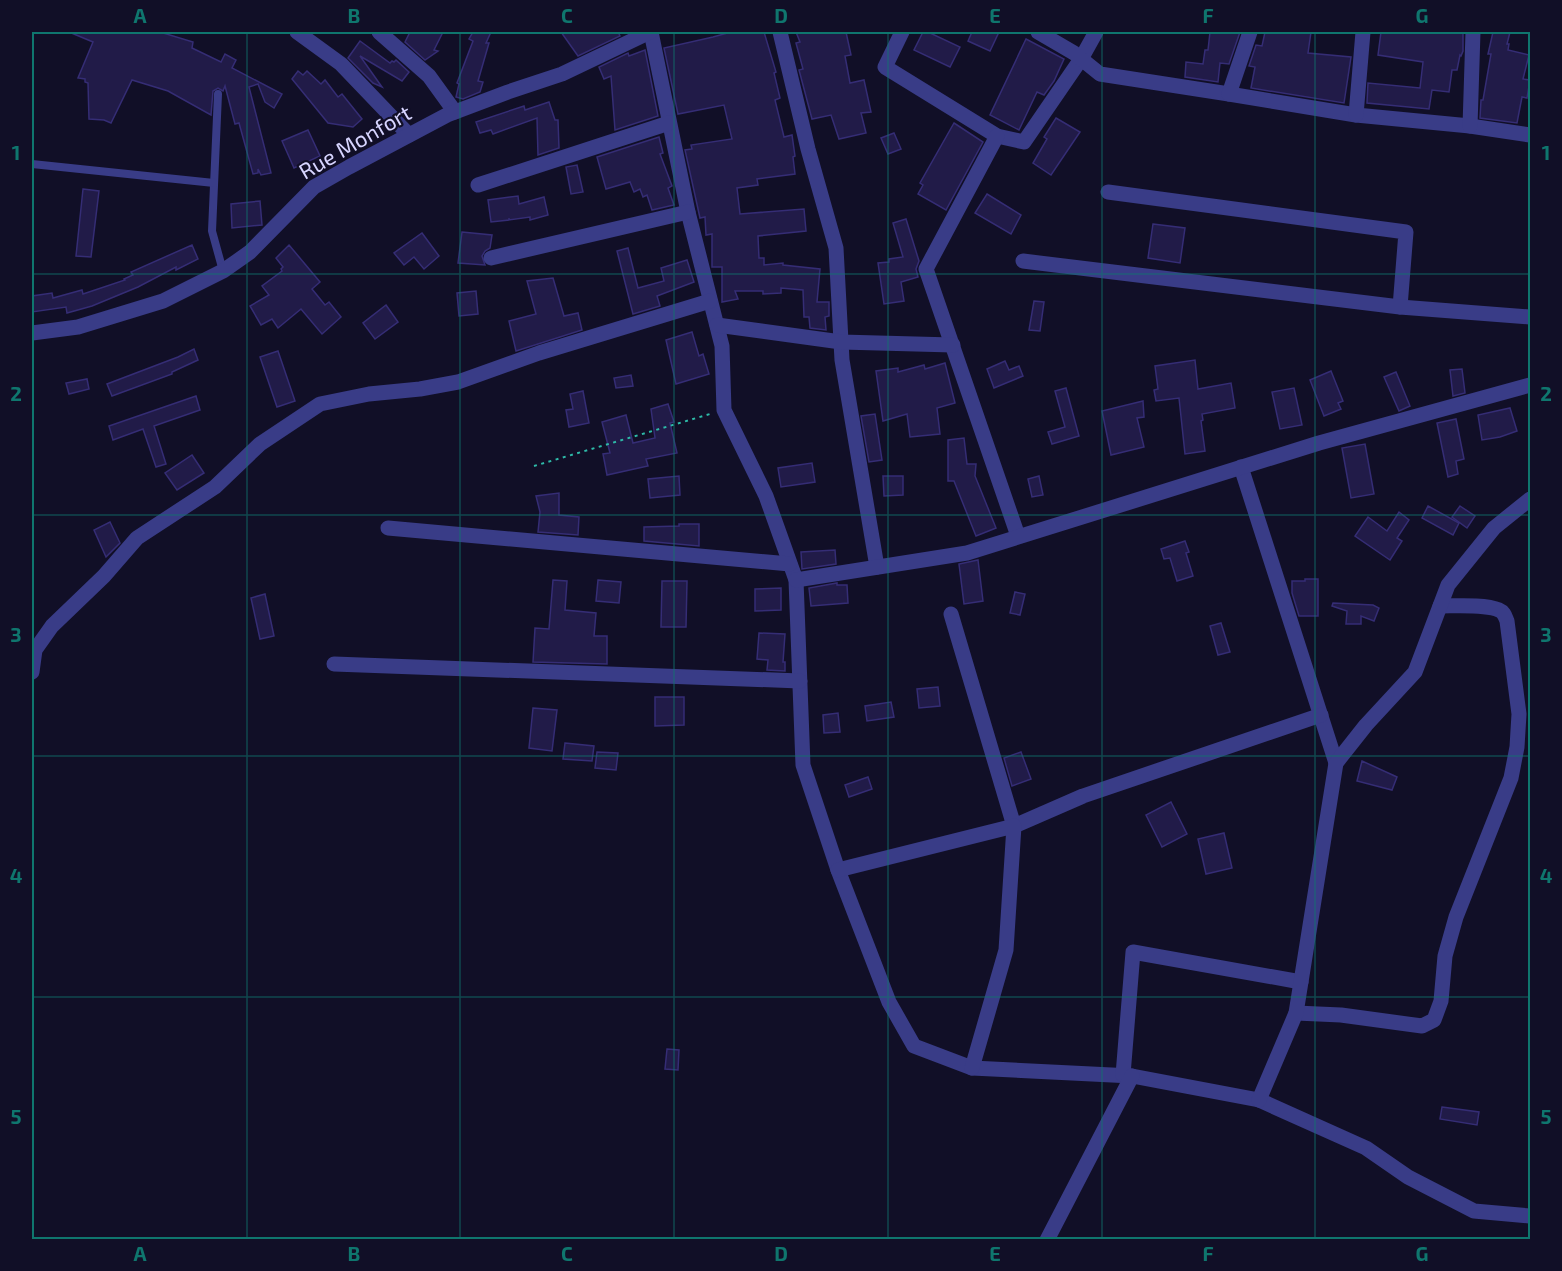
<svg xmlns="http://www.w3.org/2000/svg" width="1562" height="1271" viewBox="0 0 1562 1271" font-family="'Exo 2',sans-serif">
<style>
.building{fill:#211b48;stroke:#352d75;stroke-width:1.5}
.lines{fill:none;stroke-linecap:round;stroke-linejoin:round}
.path{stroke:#2ebaa8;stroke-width:2;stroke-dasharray:3 4.5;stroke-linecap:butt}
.service{stroke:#393c87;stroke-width:8}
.minor{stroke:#393c87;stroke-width:15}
.grid{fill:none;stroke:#0f766e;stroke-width:1.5;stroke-opacity:0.55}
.labels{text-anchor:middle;stroke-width:4.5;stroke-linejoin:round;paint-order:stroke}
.street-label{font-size:22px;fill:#d7d5ff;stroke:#110f27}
.neatline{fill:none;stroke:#0f766e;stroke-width:2}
.grid-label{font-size:20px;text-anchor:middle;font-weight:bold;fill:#0f766e}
</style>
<rect width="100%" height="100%" fill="#110f27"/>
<g class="building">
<polygon points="69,32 160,32 193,42 192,48 221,62 225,54 236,60 232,68 282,94 274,108 265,102 258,84 249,87 271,173 261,175 258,169 258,173 253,174 239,123 235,124 225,86 223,91 218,88 213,91 211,115 168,91 132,80 111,123 104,120 89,119 88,83 85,82 85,79 78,78 93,42"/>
<polygon points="410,32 443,32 434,50 438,51 425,60 405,42"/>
<polygon points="473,32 491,32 486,43 489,43 478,81 483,82 480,92 463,99 456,97 459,84 457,83 473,41 469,39"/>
<polygon points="561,32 618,32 620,36 578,56"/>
<polygon points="731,32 764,32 776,72 774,73 780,98 775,100 784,137 792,135 795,156 793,157 795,174 757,179 758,185 737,188 740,214 804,209 806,231 758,236 759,258 764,258 764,265 783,263 783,265 820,269 817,302 829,302 829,316 825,317 826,330 810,328 809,317 804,317 803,290 781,288 781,293 763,294 763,291 735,291 738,299 722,302 722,267 712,267 712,234 706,235 705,217 700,218 685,150 692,149 691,145 732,139 724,105 678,114 664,48 713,37"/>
<polygon points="796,32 846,32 851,55 845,56 850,83 864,80 871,112 861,113 866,133 839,139 831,115 812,119 799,70 803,69 796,43 800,42"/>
<polygon points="923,32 928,32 960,47 950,67 914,50"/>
<polygon points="972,32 999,32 990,51 968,41"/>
<polygon points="1210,32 1240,32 1229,64 1220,63 1218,82 1185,77 1186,62 1203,64 1205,50 1208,50"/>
<polygon points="1265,32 1311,32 1308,53 1351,57 1344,103 1251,88 1255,67 1249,66 1256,45 1262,46"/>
<polygon points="1381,32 1463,32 1463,51 1461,56 1460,55 1457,70 1452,70 1449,92 1432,90 1429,109 1367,103 1368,83 1420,88 1423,62 1378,55"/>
<polygon points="1493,32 1510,32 1507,44 1509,44 1508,50 1529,55 1523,79 1530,80 1527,98 1522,97 1517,123 1480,118 1481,100 1483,100 1491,54 1488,54"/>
<polygon points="1026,39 1064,59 1054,81 1044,95 1037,92 1019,130 990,115"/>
<polygon points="360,41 390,63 392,61 394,62 396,60 409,72 402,81 360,56 382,87 373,83 348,58"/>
<polygon points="645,50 658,116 615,130 611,76 604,79 599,67 628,53 629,56"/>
<polygon points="298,71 303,75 307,71 321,84 325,80 338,97 342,94 362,119 353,127 328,123 292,79"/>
<polygon points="549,102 555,120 558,120 559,148 538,155 537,118 493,134 491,130 480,133 476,122 524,106 525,110"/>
<polygon points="1056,118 1080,132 1051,175 1033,163 1047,139 1044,137"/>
<polygon points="954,123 983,142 946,210 918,194 923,185 920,183"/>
<polygon points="308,130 320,156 294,168 282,141"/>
<polygon points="894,133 901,149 888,154 881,138"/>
<polygon points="659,137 663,153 660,154 672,186 668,188 674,205 652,210 647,195 643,197 640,189 634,192 630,182 606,189 597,157"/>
<polygon points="577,165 583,192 571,194 566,167"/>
<polygon points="83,189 99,191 91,257 76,256"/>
<polygon points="987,194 1021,215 1011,234 975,213"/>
<polygon points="518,196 519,204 544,197 548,215 530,220 530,217 509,220 509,218 509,220 491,222 488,200"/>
<polygon points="260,201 262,225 232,228 231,204"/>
<polygon points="906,219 919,261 916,269 918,277 901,282 904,301 884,304 878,263 889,262 889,259 903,257 893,223"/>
<polygon points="1153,224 1185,228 1180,263 1148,258"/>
<polygon points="462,232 492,235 490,248 485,251 482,256 485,265 458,263"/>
<polygon points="422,233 439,256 424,269 414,257 404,265 394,253"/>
<polygon points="192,245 198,259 176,270 176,267 138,287 92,306 67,313 66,307 32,312 32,296 52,293 53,298 82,290 83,294 125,280 124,279 133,275 131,272"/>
<polygon points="289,245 320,282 312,289 325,305 329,302 341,317 322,334 301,309 278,328 272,319 261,325 250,306 269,295 262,286 282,271 281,269 283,267 276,258"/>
<polygon points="628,248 638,288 664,281 661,268 687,260 694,282 657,296 660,306 633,314 617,251"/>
<polygon points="553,278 564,316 578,313 582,330 516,351 509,321 536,314 527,281"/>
<polygon points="476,291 478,314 459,316 457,293"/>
<polygon points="1034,301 1044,302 1040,331 1029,330"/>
<polygon points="386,305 398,322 375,339 363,323"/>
<polygon points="692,332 699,356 703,354 709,374 676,384 666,340"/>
<polygon points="194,349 198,360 172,372 172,374 112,396 107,384 178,357"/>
<polygon points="278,351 295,401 277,407 260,357"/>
<polygon points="1195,360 1198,389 1231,383 1235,408 1202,414 1203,420 1201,421 1205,451 1185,454 1179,398 1156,401 1154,390 1158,389 1155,366"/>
<polygon points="1005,361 1009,370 1019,366 1023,376 994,388 987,369"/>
<polygon points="945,363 955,403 937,408 940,434 910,437 907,414 883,421 876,371 898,368 898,372 924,365 925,369"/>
<polygon points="1462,369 1465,393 1453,396 1450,370"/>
<polygon points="1331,371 1343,401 1338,403 1341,409 1324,416 1310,380"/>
<polygon points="1396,372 1410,406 1399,411 1384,377"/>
<polygon points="631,375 633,386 616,388 614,378"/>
<polygon points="87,379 89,389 69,394 66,383"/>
<polygon points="1066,388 1079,436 1052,444 1048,432 1065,427 1055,391"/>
<polygon points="1294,388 1302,425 1280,429 1272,392"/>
<polygon points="583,391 589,423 569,427 566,410 573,409 570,394"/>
<polygon points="196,396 200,410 154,426 166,464 156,467 143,429 113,440 109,426"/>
<polygon points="1143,401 1144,417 1137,418 1144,447 1111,455 1102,411"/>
<polygon points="668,404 674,422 670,423 677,453 646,459 648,466 607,475 603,454 610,453 602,422 626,415 633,443 655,438 651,409"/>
<polygon points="1510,408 1517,431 1500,437 1482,440 1478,415"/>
<polygon points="875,414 882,460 869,462 861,416"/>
<polygon points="1456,419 1464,459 1456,461 1458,474 1448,477 1437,423"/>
<polygon points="964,438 967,464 976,464 975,476 996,528 976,536 954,481 948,481 948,440"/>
<polygon points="1365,444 1374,494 1351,498 1342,448"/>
<polygon points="192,455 204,473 177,490 165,473"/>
<polygon points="812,463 815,482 781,487 778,468"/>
<polygon points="679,476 680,495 650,498 648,479"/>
<polygon points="883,476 903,476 903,495 884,496"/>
<polygon points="1039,476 1043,495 1032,497 1028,479"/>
<polygon points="559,493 559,515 579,517 578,535 538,532 540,512 536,496"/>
<polygon points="1428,506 1459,523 1453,535 1422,518"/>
<polygon points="1460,506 1475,516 1467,528 1452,517"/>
<polygon points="1399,512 1409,520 1397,538 1402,541 1390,560 1355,536 1368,517 1387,531"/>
<polygon points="110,522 120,543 106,557 94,530"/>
<polygon points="679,524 699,524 699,546 644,541 644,527 679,526"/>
<polygon points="1185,541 1189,552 1186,553 1193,576 1177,581 1170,558 1164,559 1161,549"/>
<polygon points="835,550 836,564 802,569 801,552"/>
<polygon points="978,560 983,601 964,604 959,564"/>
<polygon points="1305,579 1318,579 1318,616 1299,616 1292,593 1292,581 1305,581"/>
<polygon points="553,580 567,581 565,610 596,613 594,636 607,636 607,664 533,662 535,628 549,629"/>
<polygon points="598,580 621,582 619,603 596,601"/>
<polygon points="662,581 687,581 686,627 661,627"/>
<polygon points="837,583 837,585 847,585 848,603 811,606 809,588"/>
<polygon points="781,588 781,610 755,611 755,589"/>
<polygon points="1015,592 1025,594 1020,615 1010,613"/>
<polygon points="265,594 274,636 260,639 251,598"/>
<polygon points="1333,603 1373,605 1379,608 1374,621 1361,616 1361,624 1346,624 1347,611 1332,606"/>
<polygon points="1221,623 1230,652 1218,655 1210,626"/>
<polygon points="759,633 785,634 783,662 785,662 785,671 767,670 768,660 757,659"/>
<polygon points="938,687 940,706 919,708 917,689"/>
<polygon points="655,697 684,697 684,725 655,726"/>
<polygon points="891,702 894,717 867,721 865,706"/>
<polygon points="533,708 557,710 552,751 529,748"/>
<polygon points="838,713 840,732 824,733 823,715"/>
<polygon points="565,743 594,746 592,761 563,759"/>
<polygon points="597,752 618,753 616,770 595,768"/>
<polygon points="1021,752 1031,779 1012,786 1004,758"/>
<polygon points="1362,761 1397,777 1392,790 1357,781"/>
<polygon points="868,777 872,789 849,797 845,785"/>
<polygon points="1171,802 1187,834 1162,847 1146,815"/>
<polygon points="1224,833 1232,868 1206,874 1198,839"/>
<polygon points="667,1049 679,1050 678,1070 665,1069"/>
<polygon points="1442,1107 1479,1112 1477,1125 1440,1119"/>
</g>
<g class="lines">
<polyline class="path" points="534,466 710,414"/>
<g class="service">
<polyline points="218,94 212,231 223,271"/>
<polyline points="32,164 214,183"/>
</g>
<g class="minor">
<polyline points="297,32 341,64 409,135"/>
<polyline points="379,32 429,76 455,112"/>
<polyline points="651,32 688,212 722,346 724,410 766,496 796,580 803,765 838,870 889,1002 914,1046 972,1068 1132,1076 1259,1100 1366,1148 1408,1177 1474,1211 1530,1216"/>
<polyline points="780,32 808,149 836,248 842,360 877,567"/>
<polyline points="902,32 885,67 997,136 1024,142 1081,59 1096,32"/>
<polyline points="1038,32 1074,53 1100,74 1229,94"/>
<polyline points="1250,32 1229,94 1356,115 1470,126 1530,135"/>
<polyline points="1356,115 1363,32"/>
<polyline points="1470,126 1473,32"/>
<polyline points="997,136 926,269 1018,536"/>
<polyline points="478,185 669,123"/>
<polyline points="1108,192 1406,232 1400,307"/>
<polyline points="491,258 688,212"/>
<polyline points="1023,261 1400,307 1530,317"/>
<polyline points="717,325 841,342 953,345"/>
<polyline points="32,333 78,327 163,301 223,271 250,252 314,187 349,167 447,115 508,92 562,74 650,32"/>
<polyline points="1241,467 1336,763"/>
<polyline points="388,528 790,564"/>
<polyline points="796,580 967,553 1319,443 1530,385"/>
<polyline points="951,614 1014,826 1083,796 1321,715"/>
<polyline points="334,664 800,681"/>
<polyline points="32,672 35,650 52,626 104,576 137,538 215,487 260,444 320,404 369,394 420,389 458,382 539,353 710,301"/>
<polyline points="838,870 1014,826 1006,950 972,1068"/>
<path d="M1296 1013 1341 1015 1422 1026 1434 1020 1441 1001 1445 956 1456 917 1511 778 1517 747 1519 714 1507 621C1505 616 1504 612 1499 610 1485 604 1456 606 1440 606"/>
<polyline points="1123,1075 1133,952 1301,982"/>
<polyline points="1259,1100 1296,1013 1336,763 1366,725 1415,672 1448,585 1494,528 1530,499"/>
<polyline points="1047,1240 1132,1076"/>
</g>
</g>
<path class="grid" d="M247 32V1240M460 32V1240M674 32V1240M888 32V1240M1102 32V1240M1315 32V1240M32 274H1530M32 515H1530M32 756H1530M32 997H1530"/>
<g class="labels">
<g class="street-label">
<text transform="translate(355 142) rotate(-30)" y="8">Rue Monfort</text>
</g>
</g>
<rect width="1562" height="1271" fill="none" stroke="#110f27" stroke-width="66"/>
<rect x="33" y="33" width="1496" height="1205" class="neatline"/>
<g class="grid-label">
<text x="140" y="23">A</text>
<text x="354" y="23">B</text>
<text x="567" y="23">C</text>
<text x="781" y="23">D</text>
<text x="995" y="23">E</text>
<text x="1208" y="23">F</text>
<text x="1422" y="23">G</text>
<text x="16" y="160">1</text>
<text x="1546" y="160">1</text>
<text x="16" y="401">2</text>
<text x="1546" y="401">2</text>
<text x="16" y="642">3</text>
<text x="1546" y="642">3</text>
<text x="16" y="883">4</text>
<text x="1546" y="883">4</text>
<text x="16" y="1124">5</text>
<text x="1546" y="1124">5</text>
<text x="140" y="1261">A</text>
<text x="354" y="1261">B</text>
<text x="567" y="1261">C</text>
<text x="781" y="1261">D</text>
<text x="995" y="1261">E</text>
<text x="1208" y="1261">F</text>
<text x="1422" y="1261">G</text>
</g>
</svg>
